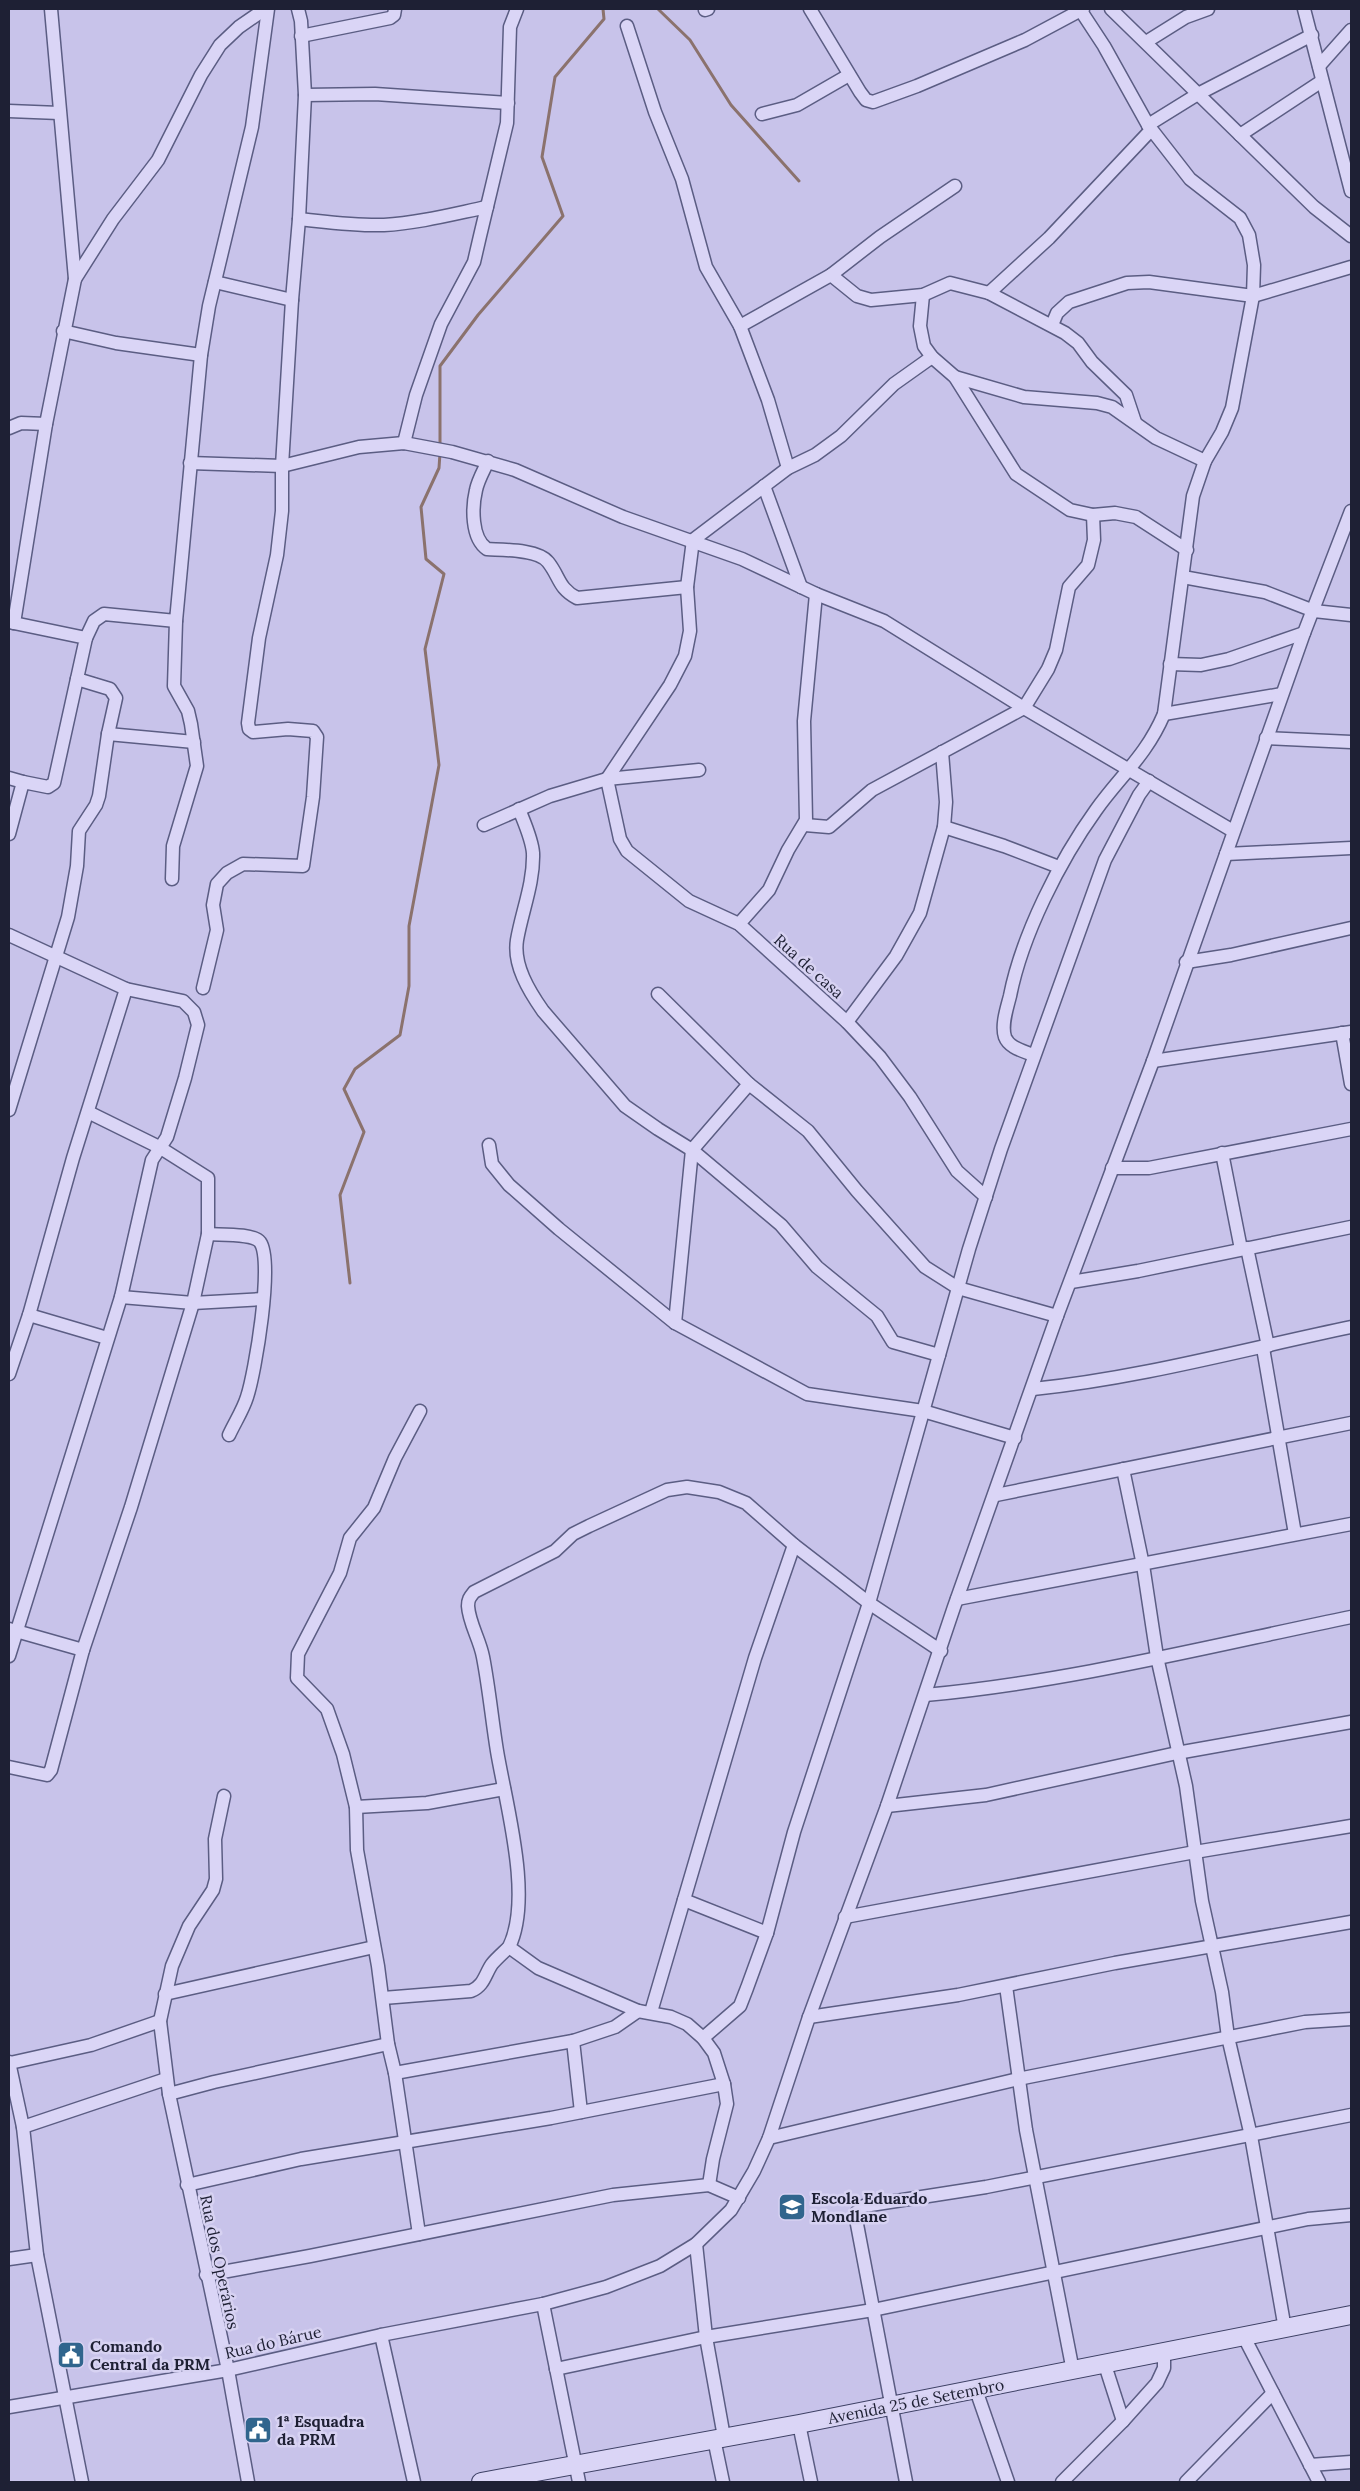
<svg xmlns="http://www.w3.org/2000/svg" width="1360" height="2491" viewBox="0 0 1360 2491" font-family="Lora,serif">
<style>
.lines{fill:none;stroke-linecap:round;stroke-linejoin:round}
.stream{stroke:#8b726d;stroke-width:3}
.street-casing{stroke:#5b5d83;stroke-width:15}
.secondary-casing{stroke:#3e4165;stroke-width:20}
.street{stroke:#dad5f6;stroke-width:12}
.secondary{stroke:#dad5f6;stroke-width:18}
.labels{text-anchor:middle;stroke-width:5;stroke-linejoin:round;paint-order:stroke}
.street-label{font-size:16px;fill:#1e2034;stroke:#d7d2f2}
.poi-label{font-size:16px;font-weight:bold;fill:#1e2034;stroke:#d7d2f2;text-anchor:start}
</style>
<rect width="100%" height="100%" fill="#c8c3ea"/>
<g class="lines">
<g class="stream">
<polyline points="658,9 690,40 731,105 799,181"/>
<polyline points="440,446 440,366 478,315 563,216 542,157 555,77 604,19 603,9"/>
<polyline points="350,1283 340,1195 364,1132 344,1089 355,1069 400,1035 409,986 409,926 439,765 425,649 444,574 426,559 421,507 439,468 440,453"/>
</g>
<g class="street-casing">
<g id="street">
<polyline points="810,9 860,92 866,100 873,102 917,86 1025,40 1083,9"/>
<polyline points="1111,9 1314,207 1351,236"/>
<polyline points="1304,9 1351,191"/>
<polyline points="705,10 708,9"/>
<polyline points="627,26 655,112 682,179 706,267 740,326 768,400 788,468"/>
<polyline points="301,36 390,18 394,15 395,9"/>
<polyline points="1146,42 1186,17 1208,9"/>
<polyline points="1319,66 1351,30"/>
<polyline points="305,95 375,94 508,103"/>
<polyline points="9,111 59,113"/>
<polyline points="762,114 797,105 849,75"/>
<polyline points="1148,125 1198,94 1312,35"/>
<polyline points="1240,135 1322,81"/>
<path d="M299 219C328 222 356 226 384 225 419 223 453 214 487 207"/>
<polyline points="831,275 857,296 871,300 923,295 950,283 989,293 1065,333 1078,343 1092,362 1126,395 1135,422"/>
<polyline points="75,279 113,219 158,160 201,75 220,45 239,27 265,9"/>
<polyline points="215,282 292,300"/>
<polyline points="989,293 1049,238 1151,130"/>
<polyline points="923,295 920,326 924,346 932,357 955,377 1016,474 1070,510 1093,515 1115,513 1136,517 1187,550"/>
<polyline points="1052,325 1057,313 1069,302 1127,283 1149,282 1253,296 1351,267"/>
<polyline points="740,326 831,275 880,237 955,186"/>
<polyline points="63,331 116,343 201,355"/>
<polyline points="932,357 894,384 841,436 815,455 788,468 693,540 687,587 690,631 685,656 670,685 607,779 620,839 627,851 689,901 739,924 847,1022 880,1057 910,1097 957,1171 986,1197"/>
<polyline points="955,377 1024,397 1097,403 1112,407 1156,438 1205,461"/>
<polyline points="9,428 21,423 46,424"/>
<polyline points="404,443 416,395 441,324 474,262 480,236 507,123 510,27 517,9"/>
<path d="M488 461C484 470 478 480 476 490 472 507 471 538 487 549 502 550 538 549 548 562 560 577 558 588 577 598L687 587"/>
<polyline points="190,463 282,466 359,447 404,443 452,452 515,470 623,517 742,559 816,594 884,621 1024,708 1233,831"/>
<polyline points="764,486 801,587"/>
<polyline points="1183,577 1265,592 1314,611 1351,615"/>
<polyline points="9,622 86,638 54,783 48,787 23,782 9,834"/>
<polyline points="14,623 46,424 75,279 51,9"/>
<polyline points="86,638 94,621 104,614 176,621 201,355 209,306 252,127 268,9"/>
<polyline points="1170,664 1201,665 1229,659 1304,633"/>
<polyline points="1164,714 1282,694"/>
<polyline points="108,734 194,742"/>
<polyline points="1266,738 1351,742"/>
<polyline points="9,778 23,782"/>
<path d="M519 809C524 822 532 839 533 853 534 883 522 911 517 940 513 965 529 991 543 1011L625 1106 658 1129 692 1150 781 1225 817 1267 877 1316 893 1342 939 1355"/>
<polyline points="484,825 550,796 607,779 699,770"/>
<polyline points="805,825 829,827 872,790 1024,708 1048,669 1056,650 1069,587 1088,565 1094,540 1093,515"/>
<polyline points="944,827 1004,846 1059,867"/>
<polyline points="1226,854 1351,848"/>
<polyline points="172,879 173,846 197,766 191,724 188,711 174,686 176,621"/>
<polyline points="739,924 769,890 788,850 806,820 804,721 816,594"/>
<polyline points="9,935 126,989 183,1001 194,1012 198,1025 185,1078 167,1137 152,1160 121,1297 9,1656"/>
<polyline points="1186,962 1231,955 1351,928"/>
<polyline points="203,988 217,930 213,905 217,884 227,873 243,864 303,866 313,797 317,737 313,731 288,729 253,732 249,729 248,723 259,638 277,555 282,511 282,466 292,300 299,219 305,95 301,21 298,9"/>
<polyline points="658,994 749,1084 808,1131 857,1191 925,1267 958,1288 1057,1316"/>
<polyline points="847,1022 896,956 920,913 944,827 946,802 942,752"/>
<polyline points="1342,1033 1351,1084"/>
<path d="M1033 1055C1024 1051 1009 1048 1005 1037 1001 1025 1007 1008 1010 996 1022 935 1060 860 1096 810 1121 775 1146 756 1164 714L1193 496 1205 461 1222 432 1232 408 1253 296 1254 265 1249 235 1240 218 1190 179 1148 125 1104 46 1081 11"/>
<polyline points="1153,1061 1351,1032"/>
<polyline points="9,1110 68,917 77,866 79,831 96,805 99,796 108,734 116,698 110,689 77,679"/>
<polyline points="489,1145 492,1164 509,1185 559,1229 675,1323 807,1394 923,1411 1015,1438"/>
<polyline points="1222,1153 1241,1249"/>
<polyline points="1112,1168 1149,1168 1351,1129"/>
<path d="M208 1234C220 1235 253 1233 260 1242 274 1261 255 1373 247 1397 243 1410 235 1422 229 1435"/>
<polyline points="1247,1248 1268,1346"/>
<polyline points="1071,1282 1138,1271 1351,1227"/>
<polyline points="121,1297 193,1303 263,1299"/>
<polyline points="29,1315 107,1338"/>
<polyline points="675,1323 692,1150 749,1084"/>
<polyline points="1263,1348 1295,1534"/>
<polyline points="9,1374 29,1315 73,1158 126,989"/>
<path d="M1033 1389C1141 1378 1245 1349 1351 1327"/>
<polyline points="1123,1469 1143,1565 1157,1657 1186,1786 1202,1901 1222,1992 1228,2037 1251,2136 1285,2329"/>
<polyline points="996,1495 1351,1423"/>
<polyline points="957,1599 1351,1524"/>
<polyline points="9,1629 83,1650"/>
<path d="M925 1695C1068 1682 1210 1646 1351 1617"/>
<polyline points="9,1767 47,1775 51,1770 83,1650 131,1507 193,1303 208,1234 208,1178 159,1147 88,1112"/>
<polyline points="224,1796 215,1839 216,1879 213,1890 189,1926 172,1966 160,2021 169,2094 228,2370 248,2482"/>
<polyline points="887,1806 986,1795 1177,1753 1351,1722"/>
<polyline points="356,1807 427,1803 504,1789"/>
<polyline points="684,1900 767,1933"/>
<polyline points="845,1917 1195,1852 1351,1826"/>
<polyline points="1006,1986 1026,2130 1073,2371"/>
<polyline points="165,1994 374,1947"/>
<path d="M383 1998 471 1991C484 1986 485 1974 492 1964 497 1958 504 1952 509 1947"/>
<polyline points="651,2012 755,1658 794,1545"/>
<polyline points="809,2017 958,1995 1115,1963 1351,1922"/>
<polyline points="703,2038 740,2006 747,1988 767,1933 794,1832 869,1603 969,1249 1001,1149 1105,860 1139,795 1149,781"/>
<polyline points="573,2041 581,2112"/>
<polyline points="9,2062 23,2127 37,2255 82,2482"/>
<polyline points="10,2063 91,2045 160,2021"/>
<polyline points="395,2073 573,2041 615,2027 638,2011"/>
<polyline points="169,2094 214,2082 388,2044"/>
<polyline points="23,2127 166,2079"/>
<polyline points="769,2138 1018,2079 1305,2022 1351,2019"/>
<polyline points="187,2185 301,2159 551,2118 724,2084"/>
<path d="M709 2185 713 2159 727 2104 724 2084 714 2053 703 2038 687 2024 671 2017 638 2011 538 1968 509 1947C533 1898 506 1805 497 1751 492 1720 489 1688 483 1657 480 1640 469 1623 468 1606 468 1599 470 1597 474 1592L555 1551 573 1534 589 1526 667 1490 687 1487 719 1492 746 1503 794 1545 869 1603 941 1651"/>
<polyline points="419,2234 395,2073 388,2044 378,1966 357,1850 356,1807 343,1754 327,1709 297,1678 298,1654 340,1573 350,1538 374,1508 395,1458 420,1411"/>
<polyline points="696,2244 706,2337 724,2437"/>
<polyline points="9,2259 37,2255"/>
<polyline points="206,2275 310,2256 613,2195 709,2185 739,2198"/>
<polyline points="543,2304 579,2482"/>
<polyline points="381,2335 414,2482"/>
<polyline points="1244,2337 1319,2482"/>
<polyline points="1105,2365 1123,2421"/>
<polyline points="556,2369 706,2337 873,2310 1308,2219 1351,2215"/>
<polyline points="976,2390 1008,2482"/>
<polyline points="9,2407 228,2370 381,2335 543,2304 606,2287 660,2266 696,2244 731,2210 754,2171 769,2138 809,2017 887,1806 954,1607 1057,1316 1153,1061 1304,633 1351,511"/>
<polyline points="799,2424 811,2482"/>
<polyline points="714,2439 723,2482"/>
<polyline points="1310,2465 1351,2462"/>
<polyline points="906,2482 856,2219 857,2212 864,2206 986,2187 1351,2115"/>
<polyline points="1062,2482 1123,2421 1157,2383 1164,2368 1164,2353"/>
<polyline points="1186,2482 1273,2393"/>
</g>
</g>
<g class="secondary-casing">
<polyline id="secondary" points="481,2482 799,2424 1351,2315"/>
</g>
<use href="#street" class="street"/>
<use href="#secondary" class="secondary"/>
</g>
<defs>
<g id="school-square" transform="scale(1.4375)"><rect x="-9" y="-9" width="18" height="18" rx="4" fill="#30658d" stroke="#d7d2f2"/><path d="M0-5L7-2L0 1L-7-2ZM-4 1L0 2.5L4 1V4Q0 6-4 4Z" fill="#fff"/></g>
<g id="civic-square" transform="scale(1.4375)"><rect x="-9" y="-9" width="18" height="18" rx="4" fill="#30658d" stroke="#d7d2f2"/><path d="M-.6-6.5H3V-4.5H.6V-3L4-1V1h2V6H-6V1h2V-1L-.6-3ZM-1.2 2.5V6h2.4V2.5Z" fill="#fff"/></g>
</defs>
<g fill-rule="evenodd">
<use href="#school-square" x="792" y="2207"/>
<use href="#civic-square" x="71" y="2355"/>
<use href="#civic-square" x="258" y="2430"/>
</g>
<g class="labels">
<g class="street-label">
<text transform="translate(809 966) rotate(42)" y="6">Rua de casa</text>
<text transform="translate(220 2262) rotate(78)" y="6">Rua dos Operários</text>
<text transform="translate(273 2342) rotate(-13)" y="6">Rua do Bárue</text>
<text transform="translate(916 2401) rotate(-11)" y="6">Avenida 25 de Setembro</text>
</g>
<g class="poi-label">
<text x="811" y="2204">Escola Eduardo<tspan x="811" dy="18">Mondlane</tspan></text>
<text x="90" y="2352">Comando<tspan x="90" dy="18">Central da PRM</tspan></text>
<text x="277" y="2427">1ª Esquadra<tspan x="277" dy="18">da PRM</tspan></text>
</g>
</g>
<rect width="1360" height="2491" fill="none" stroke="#1e2034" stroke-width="20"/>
</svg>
